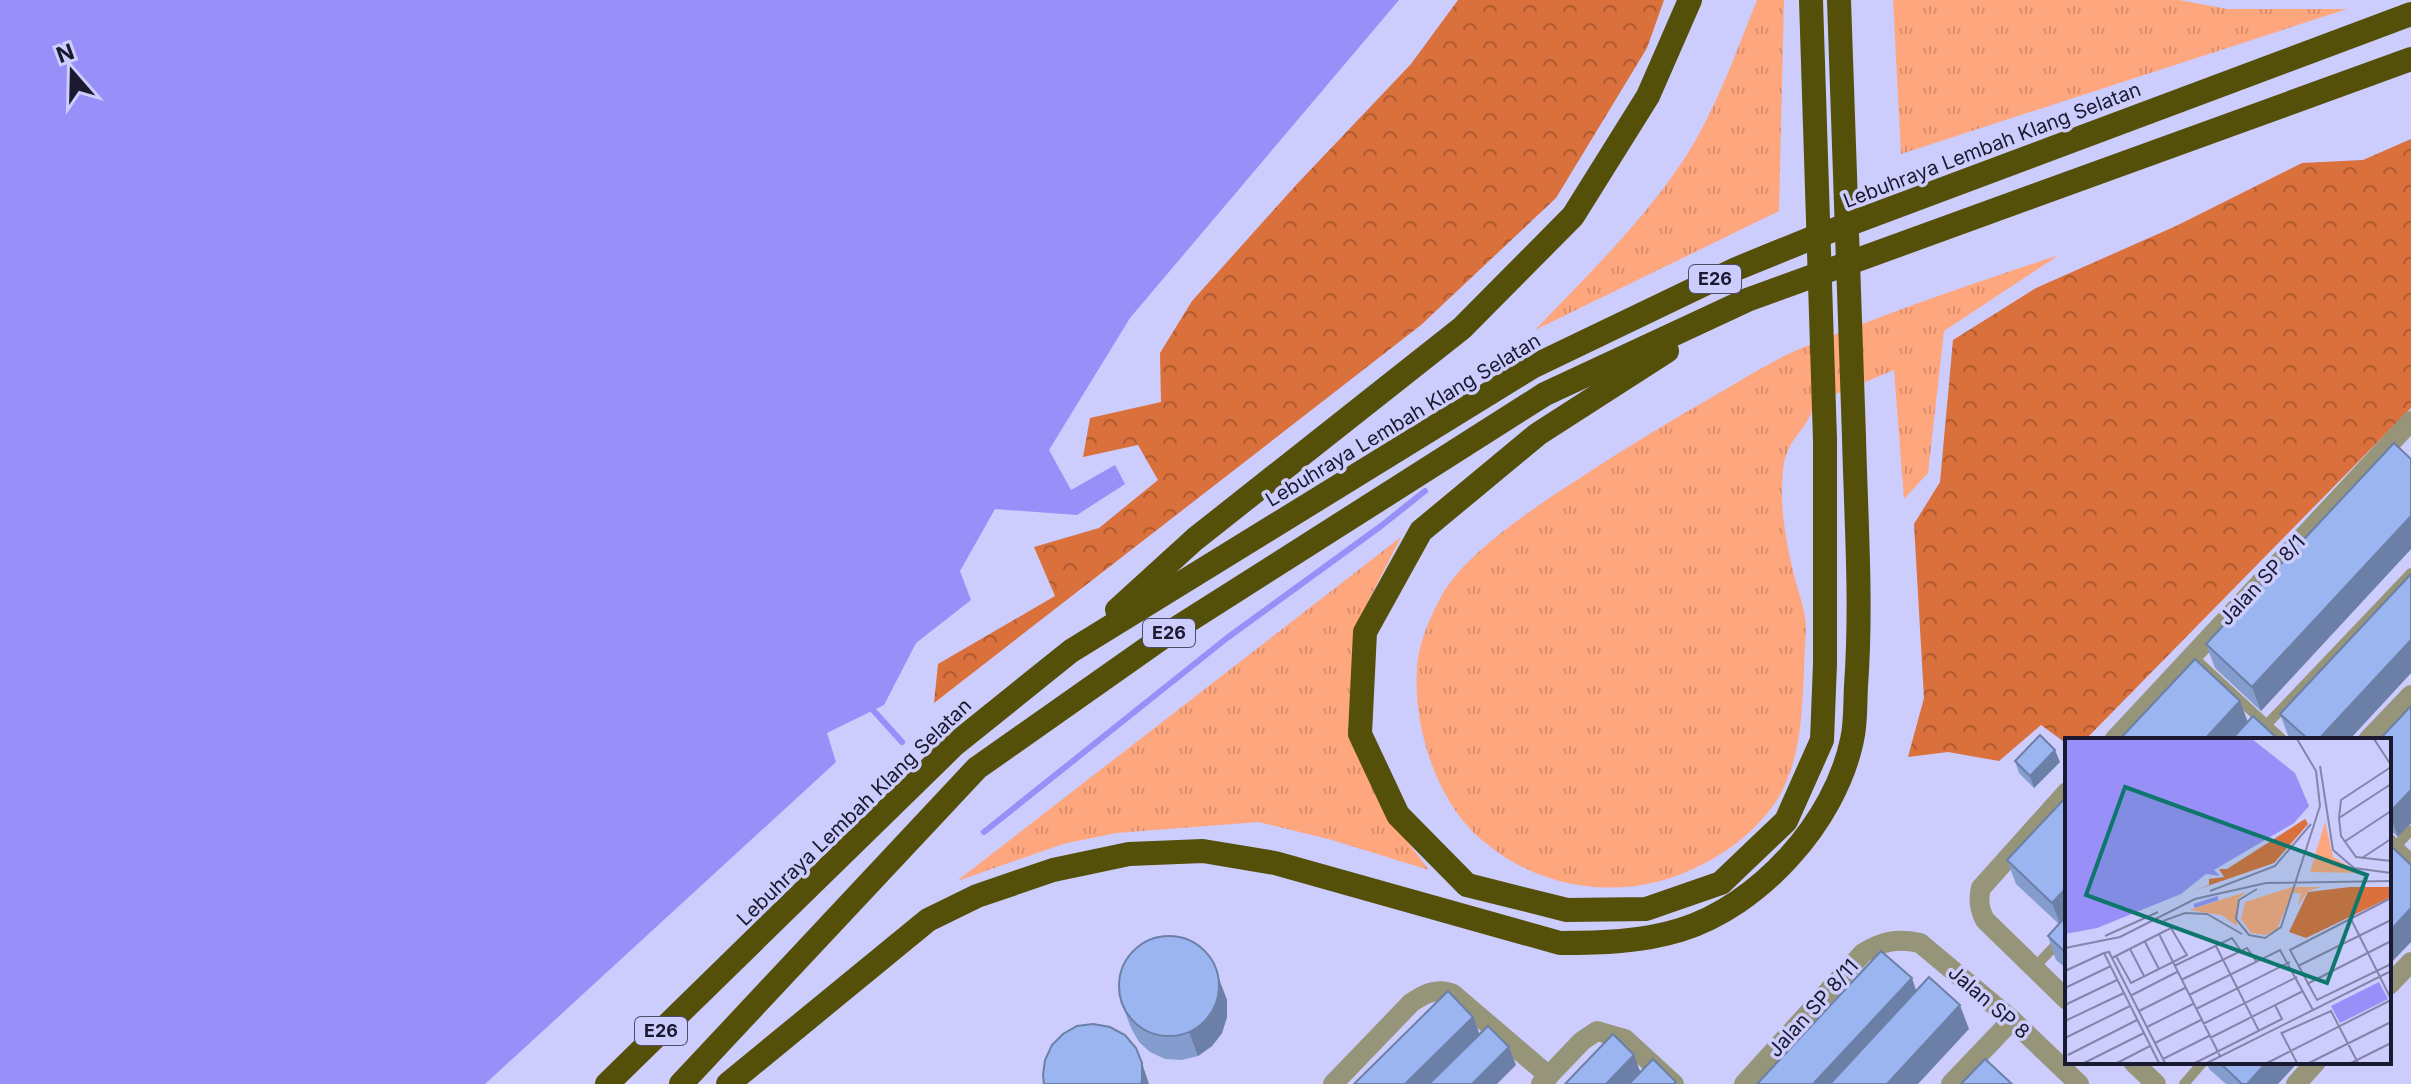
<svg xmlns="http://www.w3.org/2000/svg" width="2411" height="1084" viewBox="0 0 2411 1084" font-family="Inter,sans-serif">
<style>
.grass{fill:url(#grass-tufts)}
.forest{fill:url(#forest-crowns)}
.water{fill:#9890f8}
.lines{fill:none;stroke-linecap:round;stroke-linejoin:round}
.stream{stroke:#9890f8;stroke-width:6}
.service{stroke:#96957a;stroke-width:10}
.minor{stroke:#96957a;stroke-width:20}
.motorway{stroke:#544f09;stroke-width:24}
.motorway-bridge{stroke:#544f09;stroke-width:24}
.wall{fill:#849cce}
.shaded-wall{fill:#6c7fa7}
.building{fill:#9ab5ef;stroke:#6c7fa7;stroke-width:2}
.labels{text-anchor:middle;stroke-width:7;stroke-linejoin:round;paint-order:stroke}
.shield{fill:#ccccfd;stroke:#4f4f6d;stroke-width:2}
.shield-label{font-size:18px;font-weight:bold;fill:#1a192f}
.street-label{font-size:20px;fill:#1a192f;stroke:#ccccfd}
.inset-river{fill:none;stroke:#9890f8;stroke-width:4}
.inset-road{fill:none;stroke:#8584ab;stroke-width:2}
.view{fill:#0f766e;fill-opacity:0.15;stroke:#0f766e;stroke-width:4}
.inset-edge{fill:none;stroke:#1a192f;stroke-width:4}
</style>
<defs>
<pattern id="grass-tufts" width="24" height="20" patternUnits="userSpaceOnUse" patternTransform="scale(2)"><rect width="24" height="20" fill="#fea77f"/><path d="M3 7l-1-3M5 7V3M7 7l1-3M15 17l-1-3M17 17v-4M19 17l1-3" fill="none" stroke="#d98f6e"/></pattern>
<pattern id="forest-crowns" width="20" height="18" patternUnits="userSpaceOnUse" patternTransform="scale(2)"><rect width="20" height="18" fill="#da703b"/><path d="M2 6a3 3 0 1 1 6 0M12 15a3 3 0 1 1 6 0" fill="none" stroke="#b05b32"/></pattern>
</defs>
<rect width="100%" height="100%" fill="#ccccfd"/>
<g class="grass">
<path d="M1757 0H1784L1779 211 1535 330C1582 281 1631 233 1671 178 1710 126 1733 60 1757 0Z"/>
<polygon points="1893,0 2179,0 2227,9 2347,9 1901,154"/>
<path d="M2059 255 1944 331 1928 473 1904 499 1894 370 1814 403C1809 431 1786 436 1783 471 1779 505 1786 542 1794 575 1798 591 1805 609 1806 625 1806 640 1804 655 1804 669 1802 715 1801 763 1775 803 1757 829 1731 850 1703 864 1632 902 1546 894 1483 841 1437 803 1413 728 1417 669 1418 644 1430 617 1442 595 1466 552 1538 505 1580 478 1624 449 1668 422 1714 396 1741 380 1768 363 1797 350 1883 314 1971 284 2059 255Z"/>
<polygon points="1401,537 1356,625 1350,736 1390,819 1429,870 1332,840 1259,822 1116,833 1063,844 957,881"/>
</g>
<g class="forest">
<polygon points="1458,0 1664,0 1647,48 1556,198 1421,325 934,703 938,664 1055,596 1034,547 1099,528 1158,480 1138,445 1083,457 1090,418 1161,402 1160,353 1192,301 1297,184 1411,64"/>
<polygon points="2411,139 2411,408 2085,740 2067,740 2067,744 2041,725 1999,761 1948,752 1908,757 1924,698 1914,524 1940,482 1953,340 2036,288 2176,226 2302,163 2363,160"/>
</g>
<polygon class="water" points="0,0 1399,0 1130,318 1049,450 1071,490 1115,465 1125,484 1077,515 995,509 960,571 971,600 916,643 884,705 827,733 836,762 485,1084 0,1084"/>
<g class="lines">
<g class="stream">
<polyline points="873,710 902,742"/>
<polyline points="984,832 1227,638 1381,526 1425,491"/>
</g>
<g class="service">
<polyline points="2191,655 2283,740"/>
<polyline points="2252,740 2411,573"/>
<polyline points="2389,838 2411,858"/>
<polyline points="2389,854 2411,830"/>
<polyline points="2033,969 2067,933"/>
<polyline points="2184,1084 2203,1062"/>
</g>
<g class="minor">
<polyline points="2114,740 2411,421"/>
<polyline points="2368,740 2411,695"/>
<path d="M2067 792 1981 888C1978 900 1979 909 1985 920L2067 1000"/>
<polyline points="2389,985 2411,962"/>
<polyline points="2133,1062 2156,1084"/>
<path d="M1333 1084 1411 1003C1424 994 1437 987 1453 994L1549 1076"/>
<polyline points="1541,1084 1582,1041 1597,1031 1625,1039 1674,1084"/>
<path d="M1744 1084 1863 953C1883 941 1897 938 1920 943L2012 1020 2079 1084"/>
<polyline points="1951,1084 2012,1020"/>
<polyline points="2296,1084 2316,1062"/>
</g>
<g class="motorway">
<polyline points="1667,351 1538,434 1421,531 1365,632 1360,734 1398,815 1467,885 1567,910 1646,909 1721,883 1786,821 1822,740 1825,664 1825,440"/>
<polyline points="1117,610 1195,539 1462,328 1573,216 1648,96 1690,0"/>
<polyline points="607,1084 954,745 1071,651 1532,367 1736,269 1812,238 2411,14"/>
<polyline points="681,1084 977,768 1166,635 1545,394 1747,300 2411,59"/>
<path d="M728 1084 928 920 977 896 1053 870 1129 854 1203 851 1275 863 1560 943C1600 943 1641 942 1680 930 1759 906 1835 822 1852 740 1856 723 1855 703 1856 686 1862 603 1856 520 1854 437"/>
</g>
<g class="motorway-bridge">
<polyline points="1811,0 1825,440"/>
<polyline points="1839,0 1854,437"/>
</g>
</g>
<g class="wall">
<polygon points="2411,459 2411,549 2261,711 2215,668 2206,644"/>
<polygon points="2411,574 2411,673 2349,740 2292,740 2289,738 2280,714"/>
<polygon points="2411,706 2411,823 2398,837 2389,829 2389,740"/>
<polygon points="2015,761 2060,762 2034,788 2019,773"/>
<polygon points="2067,796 2067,969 2056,960 2048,936 2059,924 2016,884 2007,860"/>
<polygon points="1227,1000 1227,1017 1222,1033 1212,1046 1198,1056 1182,1060 1165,1059 1150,1052 1139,1042 1131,1028 1122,1004"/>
<polygon points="2207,1062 2298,1062 2278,1084 2226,1084 2209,1069"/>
</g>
<g class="shaded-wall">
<polygon points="2411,516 2411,549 2261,711 2252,687"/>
<polygon points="2411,640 2411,673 2349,740 2318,740"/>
<polygon points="2240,701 2249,725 2235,740 2204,740"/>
<polygon points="2055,750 2060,762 2034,788 2030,776"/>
<polygon points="2411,790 2411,823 2398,837 2389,813"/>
<polygon points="2067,887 2067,920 2061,926 2052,903"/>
<polygon points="2411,908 2411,942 2389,965 2389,932"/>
<polygon points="1218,976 1227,1000 1227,1017 1222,1033 1212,1046 1198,1056 1189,1032"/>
<polygon points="1912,978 1920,1002 1844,1084 1813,1084"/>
<polygon points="1960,1005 1969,1029 1918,1084 1887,1084"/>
<polygon points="1473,1017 1480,1035 1430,1084 1405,1084"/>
<polygon points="1509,1047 1516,1065 1497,1084 1472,1084"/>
<polygon points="1634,1055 1643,1079 1638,1084 1606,1084"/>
<polygon points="2267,1062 2298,1062 2278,1084 2247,1084"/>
<polygon points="1142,1063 1149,1084 1141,1084"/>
</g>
<g class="building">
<polygon points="2394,443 2411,459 2411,516 2252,687 2206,644"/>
<polygon points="2411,574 2411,640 2318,740 2309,740 2280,714"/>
<polygon points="2195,659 2240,701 2204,740 2119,740"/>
<polygon points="2411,706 2411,790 2389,813 2389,740 2379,740"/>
<polygon points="2253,716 2279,740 2231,740"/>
<polygon points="2040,735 2055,750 2030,776 2015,761"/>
<polygon points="2067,796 2067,887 2052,903 2007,860"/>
<polygon points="2389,844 2411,865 2411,908 2389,932"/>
<polygon points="2067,915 2067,954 2048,936"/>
<circle cx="1169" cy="986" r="50"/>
<polygon points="1881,951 1912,978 1813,1084 1757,1084"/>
<polygon points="1929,977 1960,1005 1887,1084 1830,1084"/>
<polygon points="1448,991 1473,1017 1405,1084 1354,1084"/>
<polygon points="1093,1024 1110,1027 1125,1035 1136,1048 1142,1063 1142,1080 1141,1084 1044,1084 1043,1075 1045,1060 1052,1045 1063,1034 1077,1026"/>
<polygon points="1488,1026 1509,1047 1472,1084 1429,1084"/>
<polygon points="1613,1034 1634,1055 1606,1084 1565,1084"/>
<polygon points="1653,1059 1676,1082 1674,1084 1629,1084"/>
<polygon points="1985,1059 2012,1084 1961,1084"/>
<polygon points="2219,1062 2267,1062 2247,1084 2242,1084"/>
</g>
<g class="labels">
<g class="shield">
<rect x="1689" y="265" width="52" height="28" rx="6"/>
<rect x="1143" y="619" width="52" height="28" rx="6"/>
<rect x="635" y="1017" width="52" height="28" rx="6"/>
</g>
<g class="shield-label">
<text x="1715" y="285">E26</text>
<text x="1169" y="639">E26</text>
<text x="661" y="1037">E26</text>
</g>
<g class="street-label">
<text transform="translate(1992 145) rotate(-21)" y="7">Lebuhraya Lembah Klang Selatan</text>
<text transform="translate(1403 420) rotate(-31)" y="7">Lebuhraya Lembah Klang Selatan</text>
<text transform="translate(2262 580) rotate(-47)" y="7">Jalan SP 8/1</text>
<text transform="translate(854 812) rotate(-44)" y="7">Lebuhraya Lembah Klang Selatan</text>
<text transform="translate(1989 1002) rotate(41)" y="7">Jalan SP 8</text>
<text transform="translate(1813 1008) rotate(-48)" y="7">Jalan SP 8/11</text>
</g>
</g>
<g transform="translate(2065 738)">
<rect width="326" height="326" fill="#ccccfd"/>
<path d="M260 84 268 119 295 135 245 134ZM227 149H257L243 153 233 168 236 155H227L212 191 201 197 186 195 176 181 180 164ZM181 154 173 161 172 188 156 177 124 172Z" fill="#fea77f"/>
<path d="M240 81 243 86 209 125 128 153 144 147V141L159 139 154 131H162ZM285 149H326V159L241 200 224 194 243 154Z" fill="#da703b"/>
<path d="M0 1H187L230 35 244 68 229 85 149 132 155 138 141 136 116 156 32 190 0 196ZM314 244 323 261 275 285 266 268Z" fill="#9890f8"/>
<path class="inset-river" d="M129 168 153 160"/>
<path class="inset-road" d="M309 1 326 27M255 28 268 112 289 130 326 135M326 29 276 62 274 80 276 98 291 119 326 123M274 80 326 46M279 104 326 73M297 120 326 101M192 151 174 162 171 181 184 197 200 200 216 189 255 68 251 33 232 1M145 153 210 128 246 86M326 160 225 212 252 262 326 226M285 179 326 261M98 183 120 175 142 176 177 196M94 196 155 318M40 198 93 174M80 204 94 231M151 208 194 293M0 210 55 199 130 161 201 145 326 143M65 211 79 238M39 215 44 214 100 325M39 215 94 325M47 220 94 196 106 190 122 217 66 245 51 218M109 228 167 200 176 213M233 228 326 182M0 233 39 215M116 242 182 210 191 223M242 246 326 203M0 250 46 228M67 257 112 234M124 257 215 212 248 272M0 267 52 242M131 271 225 224M74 273 120 250M0 283 59 255M138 286 232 239M82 289 128 266M216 294 232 325M217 295 266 273 293 325M0 300 65 268M145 300 238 253M90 305 136 282M3 317 72 282M98 321 144 298M19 325 79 295M52 325 85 308M130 325 217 281 210 267M142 325 326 233M202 325 326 262M244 325 326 284M286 325 326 305"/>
<path class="view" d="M60 49 302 137 262 245 21 157Z"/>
<rect width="326" height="326" class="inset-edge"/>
</g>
<g transform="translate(72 72) rotate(340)" stroke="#ccccfd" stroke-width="6" paint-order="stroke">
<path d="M0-6L14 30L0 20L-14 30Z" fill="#1a192f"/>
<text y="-12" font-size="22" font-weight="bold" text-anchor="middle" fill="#1a192f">N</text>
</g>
</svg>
